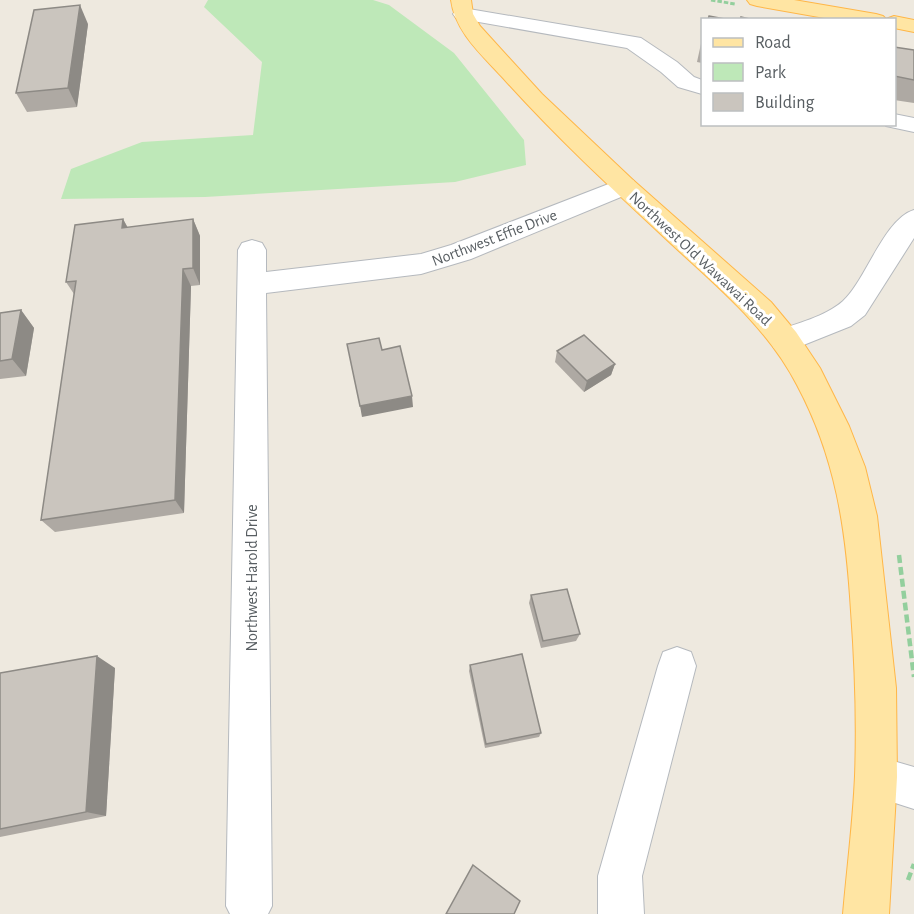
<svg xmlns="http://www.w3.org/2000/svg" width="914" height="914" viewBox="0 0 914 914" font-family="'Alegreya Sans',sans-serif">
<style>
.green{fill:#bee8b8}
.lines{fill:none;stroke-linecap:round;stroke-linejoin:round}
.minor-casing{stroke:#b5b9be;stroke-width:2}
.major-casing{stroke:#ffb647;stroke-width:2}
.path-far1{stroke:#93cf9d;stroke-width:3;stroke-dasharray:4.5 2;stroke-linecap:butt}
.path{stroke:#93cf9d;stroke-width:4.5;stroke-dasharray:8 4;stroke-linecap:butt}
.minor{fill:#fff;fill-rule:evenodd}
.major{fill:#ffe5a3;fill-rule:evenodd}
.wall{fill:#aea9a3}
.shaded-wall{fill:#8d8a85}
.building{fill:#cac5be;stroke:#8d8a85;stroke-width:1.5}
.labels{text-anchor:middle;stroke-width:6;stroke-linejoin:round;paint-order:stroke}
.street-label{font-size:16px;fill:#585e62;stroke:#fff}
</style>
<rect width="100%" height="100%" fill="#eee9df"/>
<polygon class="green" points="208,0 373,0 389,5 454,53 524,140 526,165 455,182 205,197 61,199 71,169 142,142 253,135 262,62 204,7"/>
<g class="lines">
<g class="minor-casing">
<g id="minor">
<polygon points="463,8 641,38 677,62 694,77 702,80 702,94 678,87 661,72 627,48 456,18 453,14 456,10"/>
<polygon points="894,114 914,118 914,132 886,126 885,124 894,124"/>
<polygon points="624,178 633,180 637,186 633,192 471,259 421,274 266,293 272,906 268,914 230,914 226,906 238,250 242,243 252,240 262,243 266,250 266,272 421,254 451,245"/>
<path d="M914 210V238L865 315 851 326 796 348 785 351 774 348 770 340 774 332C797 323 825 317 843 301 866 280 884 219 914 210Z"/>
<polygon points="677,647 691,652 696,666 642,876 644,914 598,914 598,876 658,666 663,652"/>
<polygon points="876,756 914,767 914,809 861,792 855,777 861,762"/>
</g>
</g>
<g class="major-casing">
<g id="major">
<path d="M451 0H471L473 14 480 26 542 94 633 180 771 302 796 332 820 368 849 426 865 467 877 516 896 688 897 777 889 914H843C847 868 853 822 855 776 857 721 855 666 851 611 846 529 836 458 797 385 766 325 714 284 666 239 610 187 554 135 503 78 482 55 455 32 451 0Z"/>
<polygon points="747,0 794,0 876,14 883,16 886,19 894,16 914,20 914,32 894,28 894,20 836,20 757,6 750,4"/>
</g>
</g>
<polyline class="path-far1" points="711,0 735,4"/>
<g class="path">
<polyline points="899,555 914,677"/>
<polyline points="908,880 914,864"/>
</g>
<use href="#minor" class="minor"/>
<use href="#major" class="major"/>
</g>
<g class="wall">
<polygon points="88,24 77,107 27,112 16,93"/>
<polygon points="702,39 702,63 697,62"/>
<polygon points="894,47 914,50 914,103 894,100"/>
<polygon points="123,219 128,228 193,219 200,236 200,285 191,286 184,513 55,532 41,520 74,294 66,282"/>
<polygon points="21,310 34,328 26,376 0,379 0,313"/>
<polygon points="557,351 615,364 611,375 584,392 555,362"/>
<polygon points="531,595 580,634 576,641 541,648 529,603"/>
<polygon points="470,665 541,733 539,737 485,748 469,671"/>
<polygon points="115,668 106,816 0,837 0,673"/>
</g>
<g class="shaded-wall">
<polygon points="80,5 88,24 77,107 68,88"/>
<polygon points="123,219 132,236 122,228"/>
<polygon points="193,219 200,236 200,285 193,268"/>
<polygon points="183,269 191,286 184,513 175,500"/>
<polygon points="21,310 34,328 26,376 12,359"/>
<polygon points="615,364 611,375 584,392 587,381"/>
<polygon points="412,396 413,407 362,417 360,406"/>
<polygon points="97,656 115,668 106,816 86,812"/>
</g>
<g class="building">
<polygon points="80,5 68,88 16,93 34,10"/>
<polygon points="709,16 730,20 708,20"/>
<polygon points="741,17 754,20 740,20"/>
<polygon points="894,47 914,50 914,80 894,76"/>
<polygon points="123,219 122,228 193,219 193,268 183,269 175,500 41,520 76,281 66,282 75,225"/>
<polygon points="21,310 12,359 0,361 0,313"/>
<polygon points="584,335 615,364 587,381 557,351"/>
<polygon points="379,338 382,350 400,346 412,396 360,406 347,344"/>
<polygon points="567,589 580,634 543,641 531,595"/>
<polygon points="522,654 541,733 486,744 470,665"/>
<polygon points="97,656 86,812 0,829 0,673"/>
<polygon points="473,865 520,901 514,914 446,914"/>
</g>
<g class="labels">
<g class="street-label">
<text transform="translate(494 237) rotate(-21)" y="6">Northwest Effie Drive</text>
<text transform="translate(701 258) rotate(43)" y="6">Northwest Old Wawawai Road</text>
<text transform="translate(251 578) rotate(-90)" y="6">Northwest Harold Drive</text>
</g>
</g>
<rect x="701" y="18" width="195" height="108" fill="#ffffff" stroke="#bcbfc0" stroke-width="1.5"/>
<rect x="713" y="38" width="30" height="9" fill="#ffe5a3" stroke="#bcbfc0" stroke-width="1.5"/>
<text x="755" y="48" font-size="18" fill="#585e62">Road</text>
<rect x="713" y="63" width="30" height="18" fill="#bee8b8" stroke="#bcbfc0" stroke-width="1.5"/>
<text x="755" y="78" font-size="18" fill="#585e62">Park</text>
<rect x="713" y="93" width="30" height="18" fill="#cac5be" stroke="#bcbfc0" stroke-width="1.5"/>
<text x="755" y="108" font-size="18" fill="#585e62">Building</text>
</svg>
